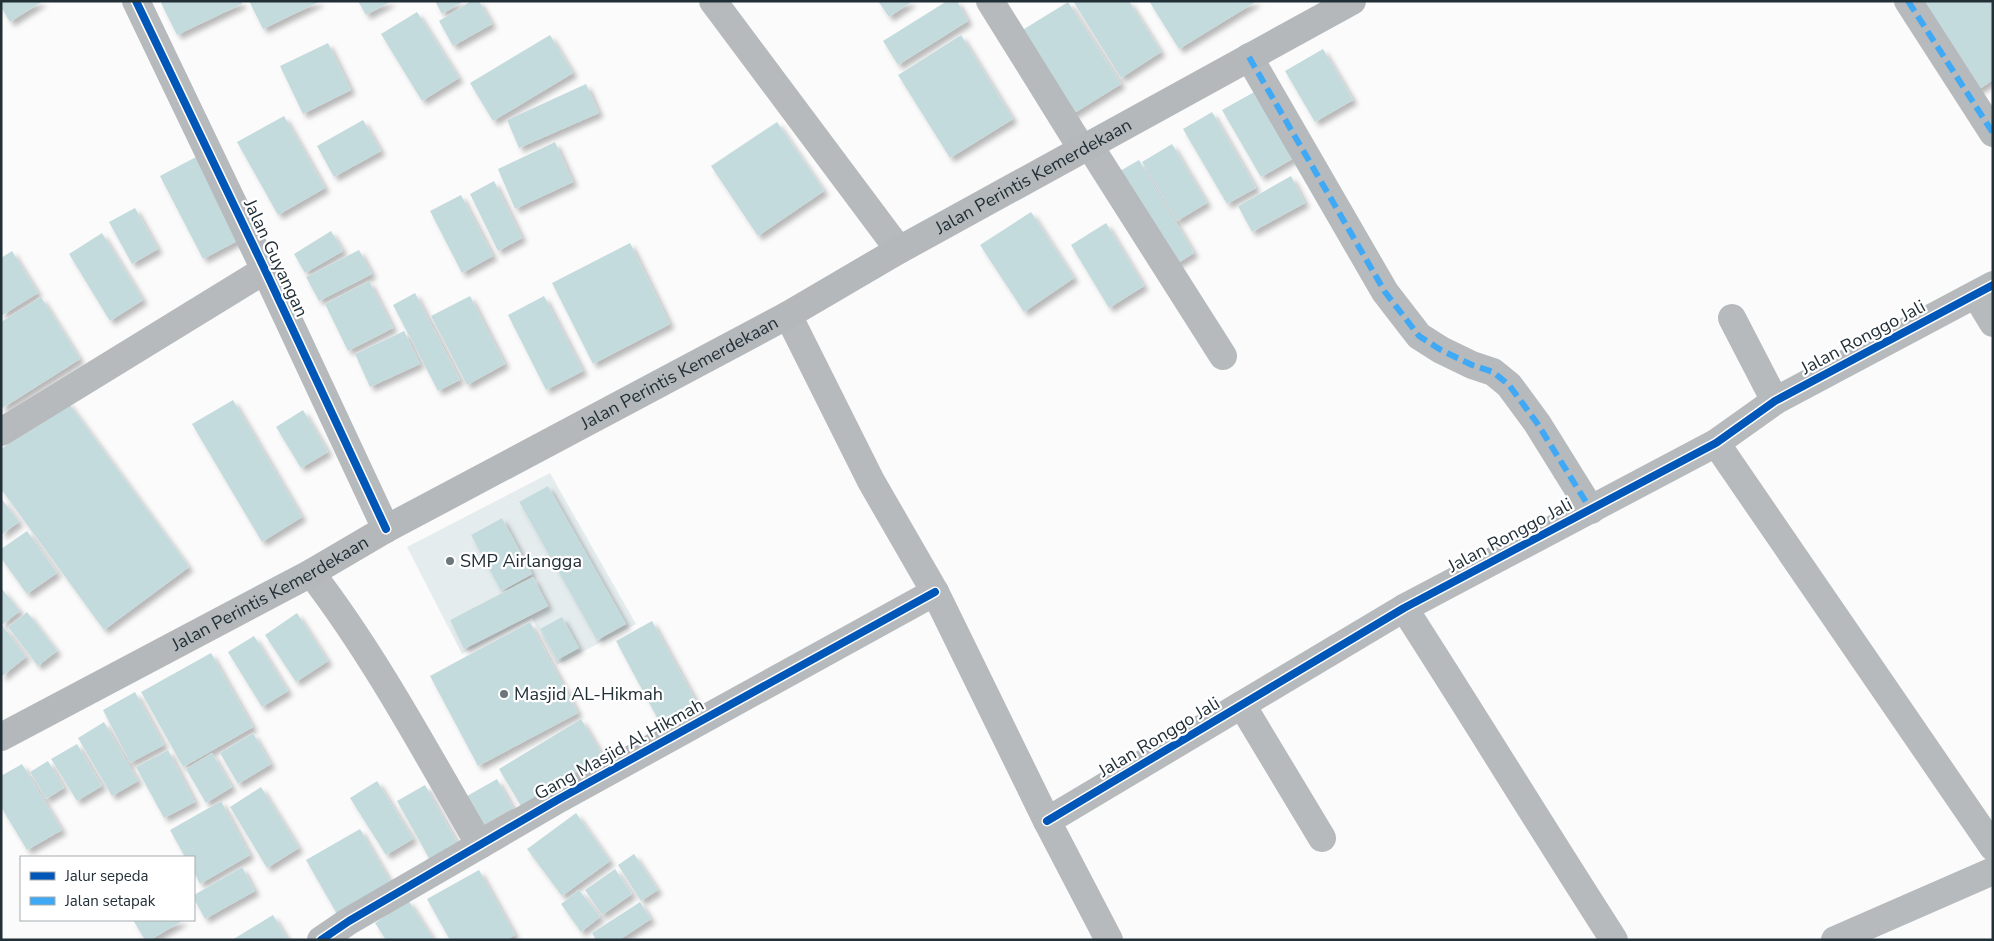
<svg xmlns="http://www.w3.org/2000/svg" width="1994" height="941" viewBox="0 0 1994 941" font-family="'Nunito Sans',sans-serif">
<style>
.built{fill:#e5ecee;fill-rule:evenodd}
.building{fill:#c4dbde;filter:url(#shadow)}
.lines{fill:none;stroke-linecap:round;stroke-linejoin:round}
.minor{stroke:#b6babd;stroke-width:28}
.secondary{stroke:#b5b8bb;stroke-width:28}
.quiet{stroke:#3fa9f5;stroke-width:6;stroke-dasharray:12 6;stroke-linecap:butt}
.cycleway-casing{stroke:#fff;stroke-width:11}
.cycleway{stroke:#0057b8;stroke-width:8}
.poi-dot{fill:#6d767b;stroke:#fff;stroke-width:2}
.labels{text-anchor:middle;stroke-width:4.5;stroke-linejoin:round;paint-order:stroke}
.street-label{font-size:18px;fill:#212f37;stroke:#fff}
.poi-label{font-size:18px;fill:#212f37;stroke:#fff;text-anchor:start}
</style>
<defs>
<filter id="shadow"><feDropShadow dx="4.5" dy="4.5" stdDeviation="2.5" flood-color="#0004"/></filter>
</defs>
<rect width="100%" height="100%" fill="#fafbfa"/>
<path class="built" d="M550 473 636 624 557 665 532 618 462 654 407 547ZM548 486 626 624 598 640 519 503ZM502 518 532 574 502 591 471 535ZM533 577 548 607 464 649 450 620ZM540 629 578 648 557 659Z"/>
<g class="building">
<polygon points="1,1 43,1 10,22 1,7"/>
<polygon points="164,1 241,1 242,4 177,35 161,3"/>
<polygon points="249,1 321,1 263,29"/>
<polygon points="358,1 392,1 366,15"/>
<polygon points="435,1 464,1 442,14"/>
<polygon points="471,1 479,1 492,24 453,46 439,21"/>
<polygon points="878,1 913,1 889,17"/>
<polygon points="947,1 957,1 968,21 898,65 883,41"/>
<polygon points="1073,1 1129,1 1161,52 1121,78"/>
<polygon points="1149,1 1257,1 1179,49"/>
<polygon points="1923,1 1993,1 1993,80 1976,91"/>
<polygon points="1068,2 1121,84 1068,117 1016,34"/>
<polygon points="417,12 459,78 422,101 381,34"/>
<polygon points="550,35 573,73 493,121 470,83"/>
<polygon points="961,35 1013,119 950,158 898,75"/>
<polygon points="328,43 351,90 303,114 280,66"/>
<polygon points="1323,49 1353,100 1315,122 1285,71"/>
<polygon points="586,84 599,113 519,148 507,120"/>
<polygon points="1256,91 1294,158 1261,177 1222,110"/>
<polygon points="1212,112 1256,188 1227,204 1183,129"/>
<polygon points="284,116 325,188 278,215 237,142"/>
<polygon points="363,120 381,151 334,177 317,146"/>
<polygon points="777,122 824,191 758,236 711,166"/>
<polygon points="555,142 573,182 515,209 498,169"/>
<polygon points="1172,144 1207,203 1177,221 1142,162"/>
<polygon points="196,157 239,240 203,259 160,176"/>
<polygon points="1139,160 1194,253 1170,268 1115,174"/>
<polygon points="1291,176 1305,203 1252,232 1238,206"/>
<polygon points="494,181 522,238 498,251 470,194"/>
<polygon points="461,195 493,256 462,273 430,211"/>
<polygon points="135,208 158,249 132,264 109,222"/>
<polygon points="1031,212 1074,278 1024,312 980,245"/>
<polygon points="1106,223 1144,286 1109,308 1071,245"/>
<polygon points="331,231 343,251 305,273 294,254"/>
<polygon points="102,233 143,300 110,321 69,254"/>
<polygon points="630,243 670,324 593,364 552,283"/>
<polygon points="359,250 372,274 319,301 306,277"/>
<polygon points="12,251 38,293 1,316 1,258"/>
<polygon points="369,281 393,328 348,351 325,304"/>
<polygon points="415,293 460,380 438,391 393,305"/>
<polygon points="470,296 505,364 467,385 431,316"/>
<polygon points="544,296 583,371 546,390 508,315"/>
<polygon points="41,297 80,359 1,409 1,322"/>
<polygon points="404,331 420,364 370,387 355,354"/>
<polygon points="233,400 302,517 262,542 192,424"/>
<polygon points="67,401 189,567 104,630 1,489 1,449"/>
<polygon points="303,410 328,452 301,468 276,427"/>
<polygon points="548,486 626,624 597,640 519,502"/>
<polygon points="1,498 19,522 1,535"/>
<polygon points="502,518 532,574 501,591 471,535"/>
<polygon points="27,531 57,573 27,594 1,558 1,549"/>
<polygon points="533,577 548,606 464,649 450,620"/>
<polygon points="1,588 20,611 2,625 26,657 1,677"/>
<polygon points="27,612 57,651 38,666 8,627"/>
<polygon points="297,613 328,661 296,682 265,635"/>
<polygon points="562,617 579,648 557,660 540,629"/>
<polygon points="652,621 698,705 661,725 616,641"/>
<polygon points="530,622 578,713 478,766 430,676"/>
<polygon points="254,636 288,691 262,707 228,652"/>
<polygon points="211,653 253,727 183,767 141,692"/>
<polygon points="135,692 164,745 130,763 103,710"/>
<polygon points="581,719 603,756 521,806 499,769"/>
<polygon points="104,722 138,781 112,796 78,738"/>
<polygon points="253,733 271,764 238,784 220,753"/>
<polygon points="77,744 102,786 77,801 51,759"/>
<polygon points="168,750 195,802 164,818 136,767"/>
<polygon points="212,753 232,787 206,803 186,769"/>
<polygon points="48,761 64,788 46,799 30,772"/>
<polygon points="22,764 62,830 27,850 1,807 1,776"/>
<polygon points="497,779 513,808 476,829 460,800"/>
<polygon points="377,781 413,839 386,855 350,798"/>
<polygon points="425,785 462,851 434,867 397,801"/>
<polygon points="261,787 299,848 267,868 230,807"/>
<polygon points="221,801 250,855 200,884 194,872 194,857 185,857 170,830"/>
<polygon points="576,813 610,861 562,896 527,849"/>
<polygon points="360,829 391,883 337,914 306,860"/>
<polygon points="634,854 658,890 641,901 618,865"/>
<polygon points="242,867 255,891 205,919 194,899 194,895"/>
<polygon points="615,869 632,894 602,915 585,890"/>
<polygon points="479,870 515,935 506,940 450,940 427,899"/>
<polygon points="579,890 600,917 581,932 561,904"/>
<polygon points="408,900 434,940 386,940 375,923"/>
<polygon points="640,902 651,919 619,940 596,940 592,933"/>
<polygon points="273,915 288,940 232,940"/>
<polygon points="133,920 184,920 150,940 145,940"/>
</g>
<g class="lines">
<g class="minor">
<polyline points="136,1 265,270 386,529"/>
<polyline points="713,1 899,250"/>
<polyline points="990,1 1082,149"/>
<polyline points="1908,1 1993,133"/>
<polyline points="1249,57 1385,292 1419,336 1441,350 1472,365 1493,372 1509,385 1537,423 1591,510"/>
<polyline points="1089,145 1223,356"/>
<polyline points="1976,295 1993,323"/>
<polyline points="788,315 871,481 935,592 1047,821 1109,940"/>
<polyline points="1732,318 1775,401"/>
<polyline points="1,432 265,270"/>
<polyline points="1716,443 1993,847"/>
<path d="M311 573C375 656 427 754 480 845"/>
<path d="M1404 608C1475 718 1543 830 1614 940"/>
<polyline points="1242,705 1322,838"/>
<polyline points="1047,821 1404,608 1716,443 1775,401 1993,285"/>
<polyline points="321,940 349,921 559,799 935,592"/>
<polyline points="1835,940 1993,871"/>
</g>
<path class="secondary" id="s1" d="M1 737 311 573 386 529 788 315 899 250 1352 1"/>
<g class="quiet">
<polyline points="1908,1 1993,133"/>
<polyline points="1249,57 1385,292 1419,336 1441,350 1472,365 1493,372 1509,385 1537,423 1591,510"/>
</g>
<g class="cycleway-casing">
<g id="cycleway">
<polyline points="136,1 265,270 386,529"/>
<polyline points="1047,821 1404,608 1716,443 1775,401 1993,285"/>
<polyline points="321,940 349,921 559,799 935,592"/>
</g>
</g>
<use href="#cycleway" class="cycleway"/>
</g>
<g class="poi-dot">
<circle cx="450" cy="561" r="5"/>
<circle cx="504" cy="694" r="5"/>
</g>
<g class="labels">
<g class="street-label">
<text dy="6" stroke="none"><textPath href="#s1" startOffset="1175">Jalan Perintis Kemerdekaan</textPath></text>
<text transform="translate(276 258) rotate(65)" y="6">Jalan Guyangan</text>
<text transform="translate(1863 337) rotate(-28)" y="6">Jalan Ronggo Jali</text>
<text dy="6" stroke="none"><textPath href="#s1" startOffset="770">Jalan Perintis Kemerdekaan</textPath></text>
<text transform="translate(1510 535) rotate(-28)" y="6">Jalan Ronggo Jali</text>
<text dy="6" stroke="none"><textPath href="#s1" startOffset="305">Jalan Perintis Kemerdekaan</textPath></text>
<text transform="translate(1159 737) rotate(-31)" y="6">Jalan Ronggo Jali</text>
<text transform="translate(619 749) rotate(-29)" y="6">Gang Masjid Al Hikmah</text>
</g>
<g class="poi-label">
<text x="460" y="567">SMP Airlangga</text>
<text x="514" y="700">Masjid AL-Hikmah</text>
</g>
</g>
<rect width="1994" height="941" fill="none" stroke="#212f37" stroke-width="5"/>
<rect x="20" y="856" width="175" height="65" fill="#ffffff" stroke="#a6acaf"/>
<rect x="30" y="872" width="25" height="8" fill="#0057b8" stroke="#a6acaf"/>
<text x="65" y="881" font-size="15" fill="#212f37">Jalur sepeda</text>
<rect x="30" y="897" width="25" height="8" fill="#3fa9f5" stroke="#a6acaf"/>
<text x="65" y="906" font-size="15" fill="#212f37">Jalan setapak</text>
</svg>
